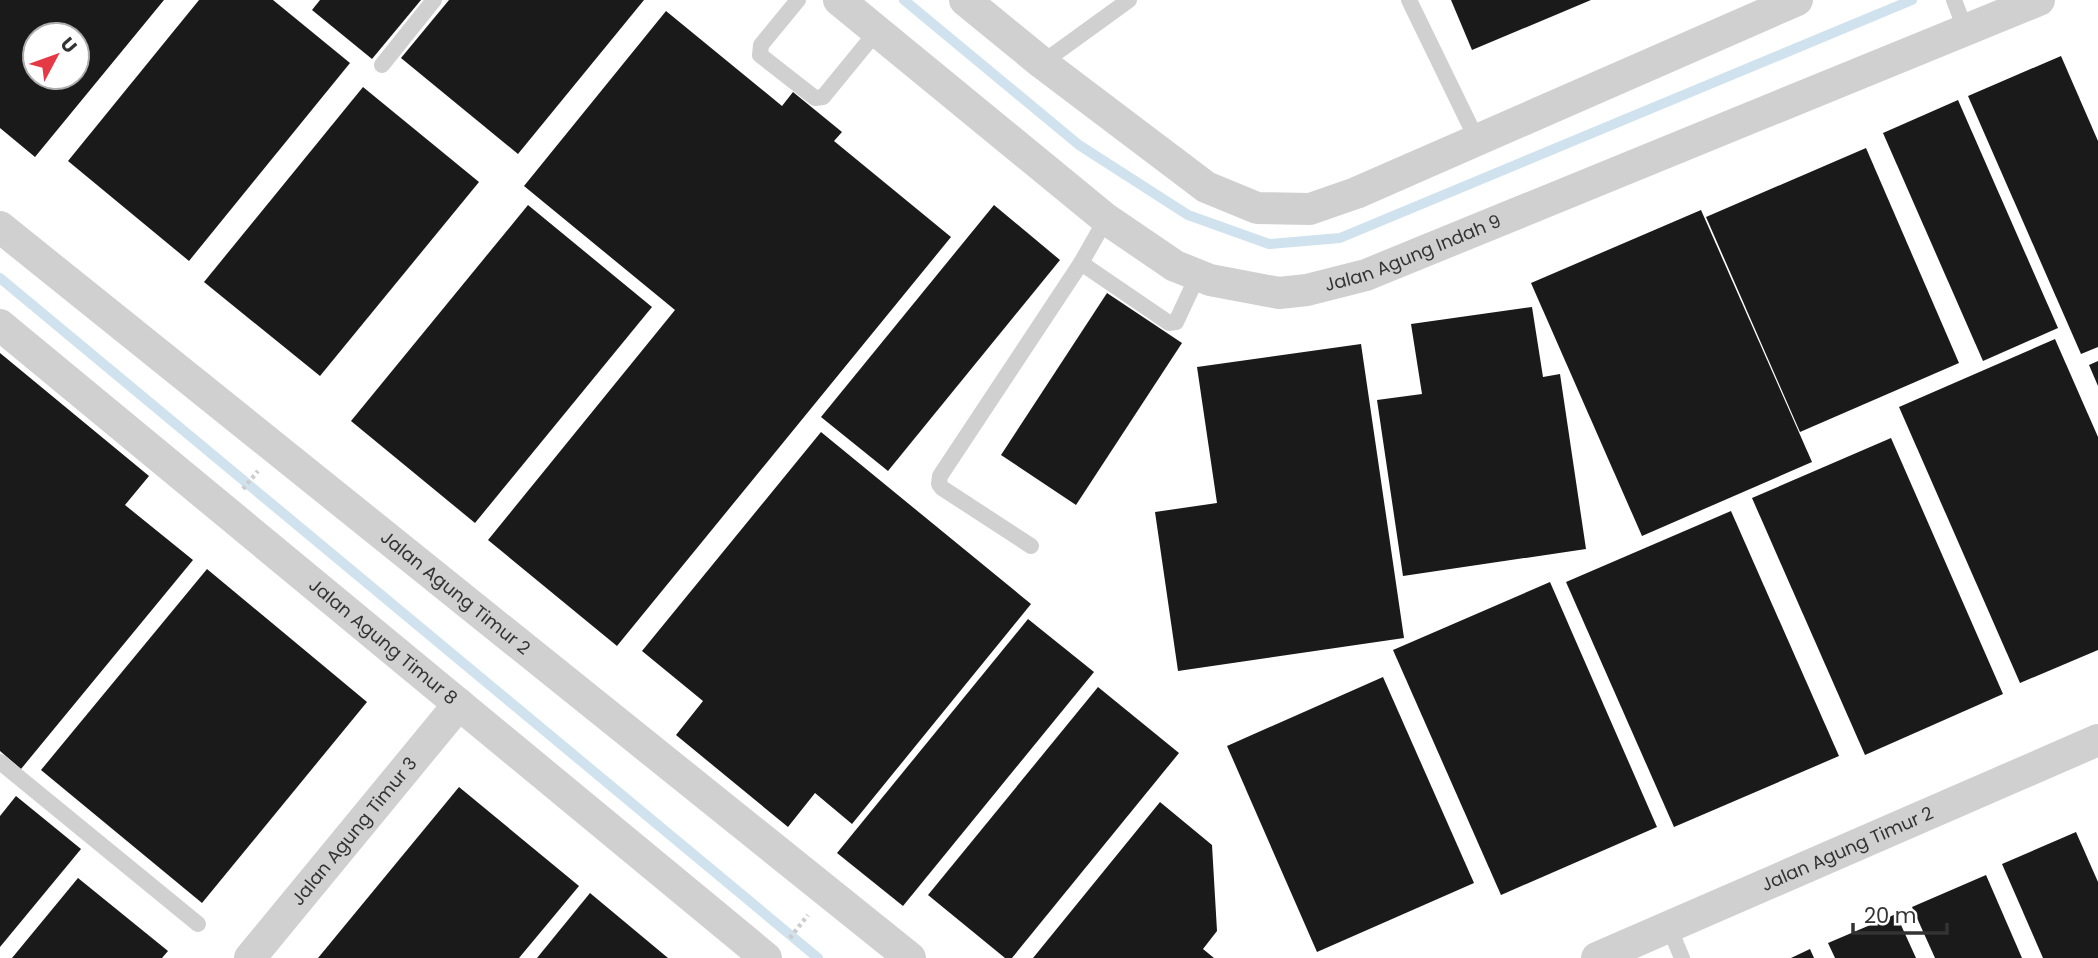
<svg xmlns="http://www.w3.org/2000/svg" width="2098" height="958" viewBox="0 0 2098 958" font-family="Poppins,sans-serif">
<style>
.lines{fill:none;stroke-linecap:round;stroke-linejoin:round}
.stream{stroke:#cfe2ee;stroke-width:10}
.building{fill:#1a1a1a;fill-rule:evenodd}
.path{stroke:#cdcdcd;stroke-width:4.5;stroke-dasharray:3.5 3.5;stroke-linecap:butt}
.service{stroke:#d0d0d0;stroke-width:16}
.minor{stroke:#d0d0d0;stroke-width:32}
.labels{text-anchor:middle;stroke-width:7;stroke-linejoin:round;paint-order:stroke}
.street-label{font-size:18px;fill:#333;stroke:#fff}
</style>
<rect width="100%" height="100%" fill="#fff"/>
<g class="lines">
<g class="stream">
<polyline points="904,0 1079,145 1188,215 1269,244 1340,238 1912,0"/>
<polyline points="0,278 818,958"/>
</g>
</g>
<g class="building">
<path d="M0 0H164L35 157 0 128ZM35 35H77V77H35Z"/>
<polygon points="199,0 273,0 350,63 189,261 68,161"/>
<polygon points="320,0 421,0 372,59 312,10"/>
<polygon points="449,0 644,0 518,154 401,58"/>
<polygon points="1451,0 1591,0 1472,50"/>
<polygon points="666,11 782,106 793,92 842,132 834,141 951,237 617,646 488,540 675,310 524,186"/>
<polygon points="2061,56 2098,141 2098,347 2081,354 1968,96"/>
<polygon points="363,87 479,182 320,376 204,282"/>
<polygon points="1958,100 2058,328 1983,361 1883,133"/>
<polygon points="1866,148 1959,363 1800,432 1706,217"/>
<polygon points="528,205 652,307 475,523 351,421"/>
<polygon points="994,205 1060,260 888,471 821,417"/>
<polygon points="1701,210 1812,462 1642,536 1531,283"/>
<polygon points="1107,293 1182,343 1076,505 1001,455"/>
<polygon points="1532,307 1543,377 1560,374 1586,549 1403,576 1377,400 1422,394 1411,324"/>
<polygon points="2055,339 2098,437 2098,650 2020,683 1899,407"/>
<polygon points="1361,344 1404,638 1178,671 1155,512 1217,503 1197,367"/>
<polygon points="0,353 149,476 125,505 193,560 21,769 0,751"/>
<polygon points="2098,361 2098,386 2089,365"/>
<polygon points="821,432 1031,604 852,824 815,793 788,827 676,735 703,701 642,651"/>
<polygon points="1891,438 2003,694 1865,755 1752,498"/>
<polygon points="1731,511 1839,756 1674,827 1566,582"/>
<polygon points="207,569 367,702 202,903 41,770"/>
<polygon points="1550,582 1657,827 1501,895 1393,650"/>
<polygon points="1028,619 1094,672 903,906 837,853"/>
<polygon points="1383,677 1474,883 1317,952 1227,746"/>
<polygon points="1098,687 1179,753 1012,958 1005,958 928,895"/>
<polygon points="459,787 579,886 519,958 318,958"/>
<polygon points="16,796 81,849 0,947 0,816"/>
<polygon points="1160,802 1212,845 1217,931 1203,949 1214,958 1033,958"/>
<polygon points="2076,832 2098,882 2098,958 2043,958 2002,864"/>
<polygon points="1986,875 2022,958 1935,958 1912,907"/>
<polygon points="78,878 168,951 162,958 12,958"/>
<polygon points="590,893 668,958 537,958"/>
<polygon points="1896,914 1916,958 1835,958 1828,943"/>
<polygon points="1810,949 1814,958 1791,958"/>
</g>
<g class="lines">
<g class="path">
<polyline points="243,489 258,471"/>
<polyline points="790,938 808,915"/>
</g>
<g class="service">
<polyline points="798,0 761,45 760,55 815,98 823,97 877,31"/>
<polyline points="1409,0 1477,140"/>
<polyline points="1954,0 1965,29"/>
<polyline points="1042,63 1129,0"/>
<polyline points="382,65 434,0"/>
<polyline points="1081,263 1106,219"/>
<polyline points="1031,546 942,488 939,484 940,476 1081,263 1169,323 1176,322 1198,275"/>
<polyline points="0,762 198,924"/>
<polyline points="1669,927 1682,958"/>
</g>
<g class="minor">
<path id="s1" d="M839 0 1106 219 1175 266 1210 280 1279 293 1307 290 1366 275 2039 0"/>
<polyline points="965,0 1042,63 1206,187 1257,208 1310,209 1356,193 1797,0"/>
<path id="s2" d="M0 227 910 958"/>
<path id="s3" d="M0 325 766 958"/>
<path id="s4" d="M250 958 459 704"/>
<path id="s5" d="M1597 958 2098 740"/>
</g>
</g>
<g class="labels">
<g class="street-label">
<text dy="6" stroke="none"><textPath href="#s1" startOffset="677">Jalan Agung Indah 9</textPath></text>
<text dy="6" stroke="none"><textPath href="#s2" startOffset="584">Jalan Agung Timur 2</textPath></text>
<text dy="6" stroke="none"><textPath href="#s3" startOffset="497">Jalan Agung Timur 8</textPath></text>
<text dy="6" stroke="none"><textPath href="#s4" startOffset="164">Jalan Agung Timur 3</textPath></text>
<text dy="6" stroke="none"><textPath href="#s5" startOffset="273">Jalan Agung Timur 2</textPath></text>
</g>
</g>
<g transform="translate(56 56) rotate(49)"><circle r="33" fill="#ffffff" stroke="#adadad" stroke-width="2"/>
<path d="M0-5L12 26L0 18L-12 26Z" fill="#e63946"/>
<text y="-10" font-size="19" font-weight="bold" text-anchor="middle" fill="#333333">U</text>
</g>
<path d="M1853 923v10h94v-10" fill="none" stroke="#333333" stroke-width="3.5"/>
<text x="1864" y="923" font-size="21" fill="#333333" stroke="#ffffff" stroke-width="5" paint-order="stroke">20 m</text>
</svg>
